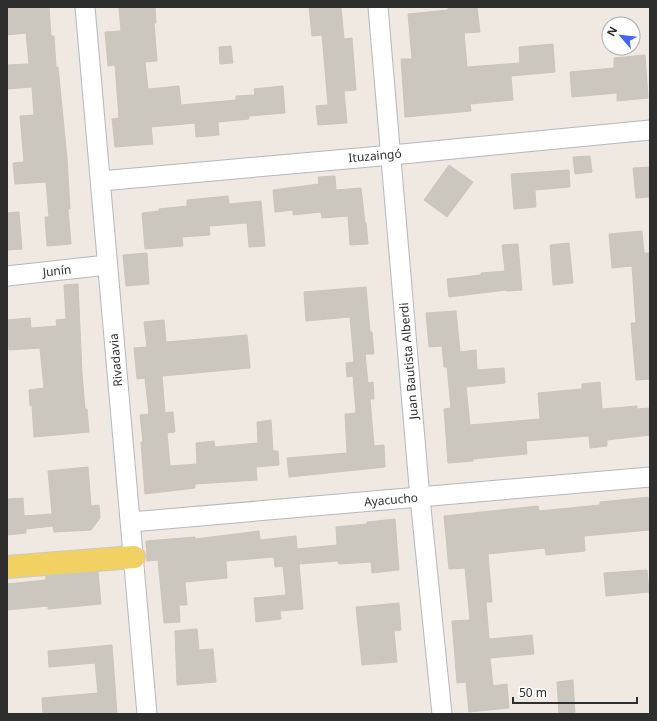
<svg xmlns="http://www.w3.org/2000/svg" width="657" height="721" viewBox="0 0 657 721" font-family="'Noto Sans',sans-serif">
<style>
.building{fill:#cbc7bf;stroke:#cbc5ba}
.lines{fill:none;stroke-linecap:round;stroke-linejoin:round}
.minor-casing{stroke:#b4b7c1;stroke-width:21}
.major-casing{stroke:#c9c9c9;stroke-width:24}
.minor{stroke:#fff;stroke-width:19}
.major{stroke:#f2d163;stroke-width:22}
.labels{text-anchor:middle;stroke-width:3;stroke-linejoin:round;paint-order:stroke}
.street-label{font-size:12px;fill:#2e2e2e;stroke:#fff}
</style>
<rect width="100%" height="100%" fill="#efe9e1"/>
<g class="building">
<polygon points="7,7 49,7 51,36 54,36 56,67 58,67 67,158 70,209 68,209 71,244 47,246 45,217 49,217 46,182 15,184 13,163 24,162 20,116 34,115 32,87 7,89 7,65 29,64 26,33 7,35"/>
<polygon points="127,7 155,7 156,23 154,23 157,61 145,62 148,89 179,86 181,105 236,100 236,96 255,95 254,89 283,86 285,113 249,116 249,119 218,122 219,135 196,137 195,123 151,127 153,144 115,147 112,119 119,118 115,65 108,66 105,32 121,31 119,8"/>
<polygon points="309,7 341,7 344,39 352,38 356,90 344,91 347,123 318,125 316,106 328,105 322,35 312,36"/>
<polygon points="463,7 477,7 480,32 464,33 467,67 520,63 519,47 553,44 555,72 511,76 513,100 470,104 471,111 405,117 401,59 412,59 408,14 448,10 448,8"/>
<polygon points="231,46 233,63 220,64 219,47"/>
<polygon points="645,55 648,98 617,101 617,93 572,97 570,72 614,68 614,58"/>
<polygon points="590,156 592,172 575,174 573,157"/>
<polygon points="449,165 473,182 447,217 424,200"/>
<polygon points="650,167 650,197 636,198 633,168"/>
<polygon points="569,170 570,187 535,190 536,207 514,209 511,174"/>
<polygon points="335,176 336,190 361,188 365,223 366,223 368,244 350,245 348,216 322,218 321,212 293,215 293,210 275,212 273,190 319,184 318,177"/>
<polygon points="228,196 229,204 261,201 265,246 249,247 247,223 209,226 210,235 182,237 183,246 145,249 142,213 159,211 159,209 187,206 187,200"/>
<polygon points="19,212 22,249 7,250 7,213"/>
<polygon points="642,231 644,253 650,253 650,379 636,380 631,323 636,323 632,266 612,268 609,234"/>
<polygon points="569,243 573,283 553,285 550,245"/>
<polygon points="518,244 522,290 506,291 506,290 449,297 447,279 481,275 481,273 505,271 502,245"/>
<polygon points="147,253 149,284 126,286 123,255"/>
<polygon points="78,284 82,373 85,409 87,409 89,432 34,437 32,405 30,406 29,390 44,388 40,348 9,350 7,320 30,318 31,328 57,326 56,320 66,319 64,285"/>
<polygon points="366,287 370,332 372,332 374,354 365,354 368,383 373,382 374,399 370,399 374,446 384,445 385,467 289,477 287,458 347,453 345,414 356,413 353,376 347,377 346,363 354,362 350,317 306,321 304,292"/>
<polygon points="456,311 460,352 476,350 477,370 504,368 505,383 466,387 470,425 540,419 538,393 582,389 582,384 600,382 602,409 637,406 637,409 650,408 650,435 607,440 607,446 590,448 589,436 526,441 527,454 473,459 473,461 448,463 444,409 451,408 447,367 444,367 442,346 429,347 426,313"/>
<polygon points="164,320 166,342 247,335 250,368 162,376 165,413 173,412 175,432 167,433 170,466 197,464 196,443 214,441 215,447 258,443 257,422 271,420 273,451 278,451 279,465 256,467 257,480 195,484 195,488 145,494 141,442 143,442 140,415 149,414 145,378 137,379 134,348 147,347 144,322"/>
<polygon points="88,467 91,506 99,505 100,518 91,530 54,532 53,526 26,529 26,533 7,535 7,499 23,498 24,516 52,514 48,471"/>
<polygon points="650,497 650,530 584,536 585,551 546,555 545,548 488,554 492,602 486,602 489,639 532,635 534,654 490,658 493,686 507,684 509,708 469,712 466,682 457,683 452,621 470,620 465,568 449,569 444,516 538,506 539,511 600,505 600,502"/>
<polygon points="395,519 399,570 372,573 371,562 339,564 338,561 299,564 303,609 280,611 281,619 256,622 254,598 286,595 283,566 275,567 274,557 226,561 227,578 185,582 187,605 179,605 180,622 164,623 158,560 147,561 146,541 195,537 195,539 259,531 260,540 296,536 297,549 337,545 336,527 367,524 367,522"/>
<polygon points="647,570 649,592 606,596 604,573"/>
<polygon points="98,572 101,604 48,609 48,606 7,610 7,584 46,580 46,576"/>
<polygon points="399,603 401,630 394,631 397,662 362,665 356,607"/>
<polygon points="197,629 199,650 213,649 216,682 177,685 175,631"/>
<polygon points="112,645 117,714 43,714 42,698 98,693 95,663 49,667 48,651"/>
<polygon points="573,680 575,714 559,714 557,682"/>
</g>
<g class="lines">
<g class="minor-casing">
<g id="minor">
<polyline points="85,7 147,714"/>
<polyline points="378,7 420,498 442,714"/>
<polyline points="101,181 392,155 650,130"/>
<polyline points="7,276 107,265"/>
<polyline points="131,522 650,477"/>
</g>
</g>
<g class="major-casing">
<polyline id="major" points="7,567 134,557"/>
</g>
<use href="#minor" class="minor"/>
<use href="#major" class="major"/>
</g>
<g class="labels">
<g class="street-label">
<text transform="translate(375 156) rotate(-5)" y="4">Ituzaingó</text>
<text transform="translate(57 271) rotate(-6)" y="4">Junín</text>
<text transform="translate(116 360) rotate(-95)" y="4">Rivadavia</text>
<text transform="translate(409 361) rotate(-95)" y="4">Juan Bautista Alberdi</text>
<text transform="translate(391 500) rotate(-5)" y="4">Ayacucho</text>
</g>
</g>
<rect width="657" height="721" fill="none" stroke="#2e2e2e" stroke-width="16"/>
<g transform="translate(621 36) rotate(298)"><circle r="19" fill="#ffffff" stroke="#ababab"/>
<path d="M0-3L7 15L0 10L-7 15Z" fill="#4264fb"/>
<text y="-6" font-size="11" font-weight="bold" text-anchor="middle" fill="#2e2e2e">N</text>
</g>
<path d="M513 697v6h124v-6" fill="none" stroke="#2e2e2e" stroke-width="2"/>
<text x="519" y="697" font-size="12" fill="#2e2e2e" stroke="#ffffff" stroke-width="3" paint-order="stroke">50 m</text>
</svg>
